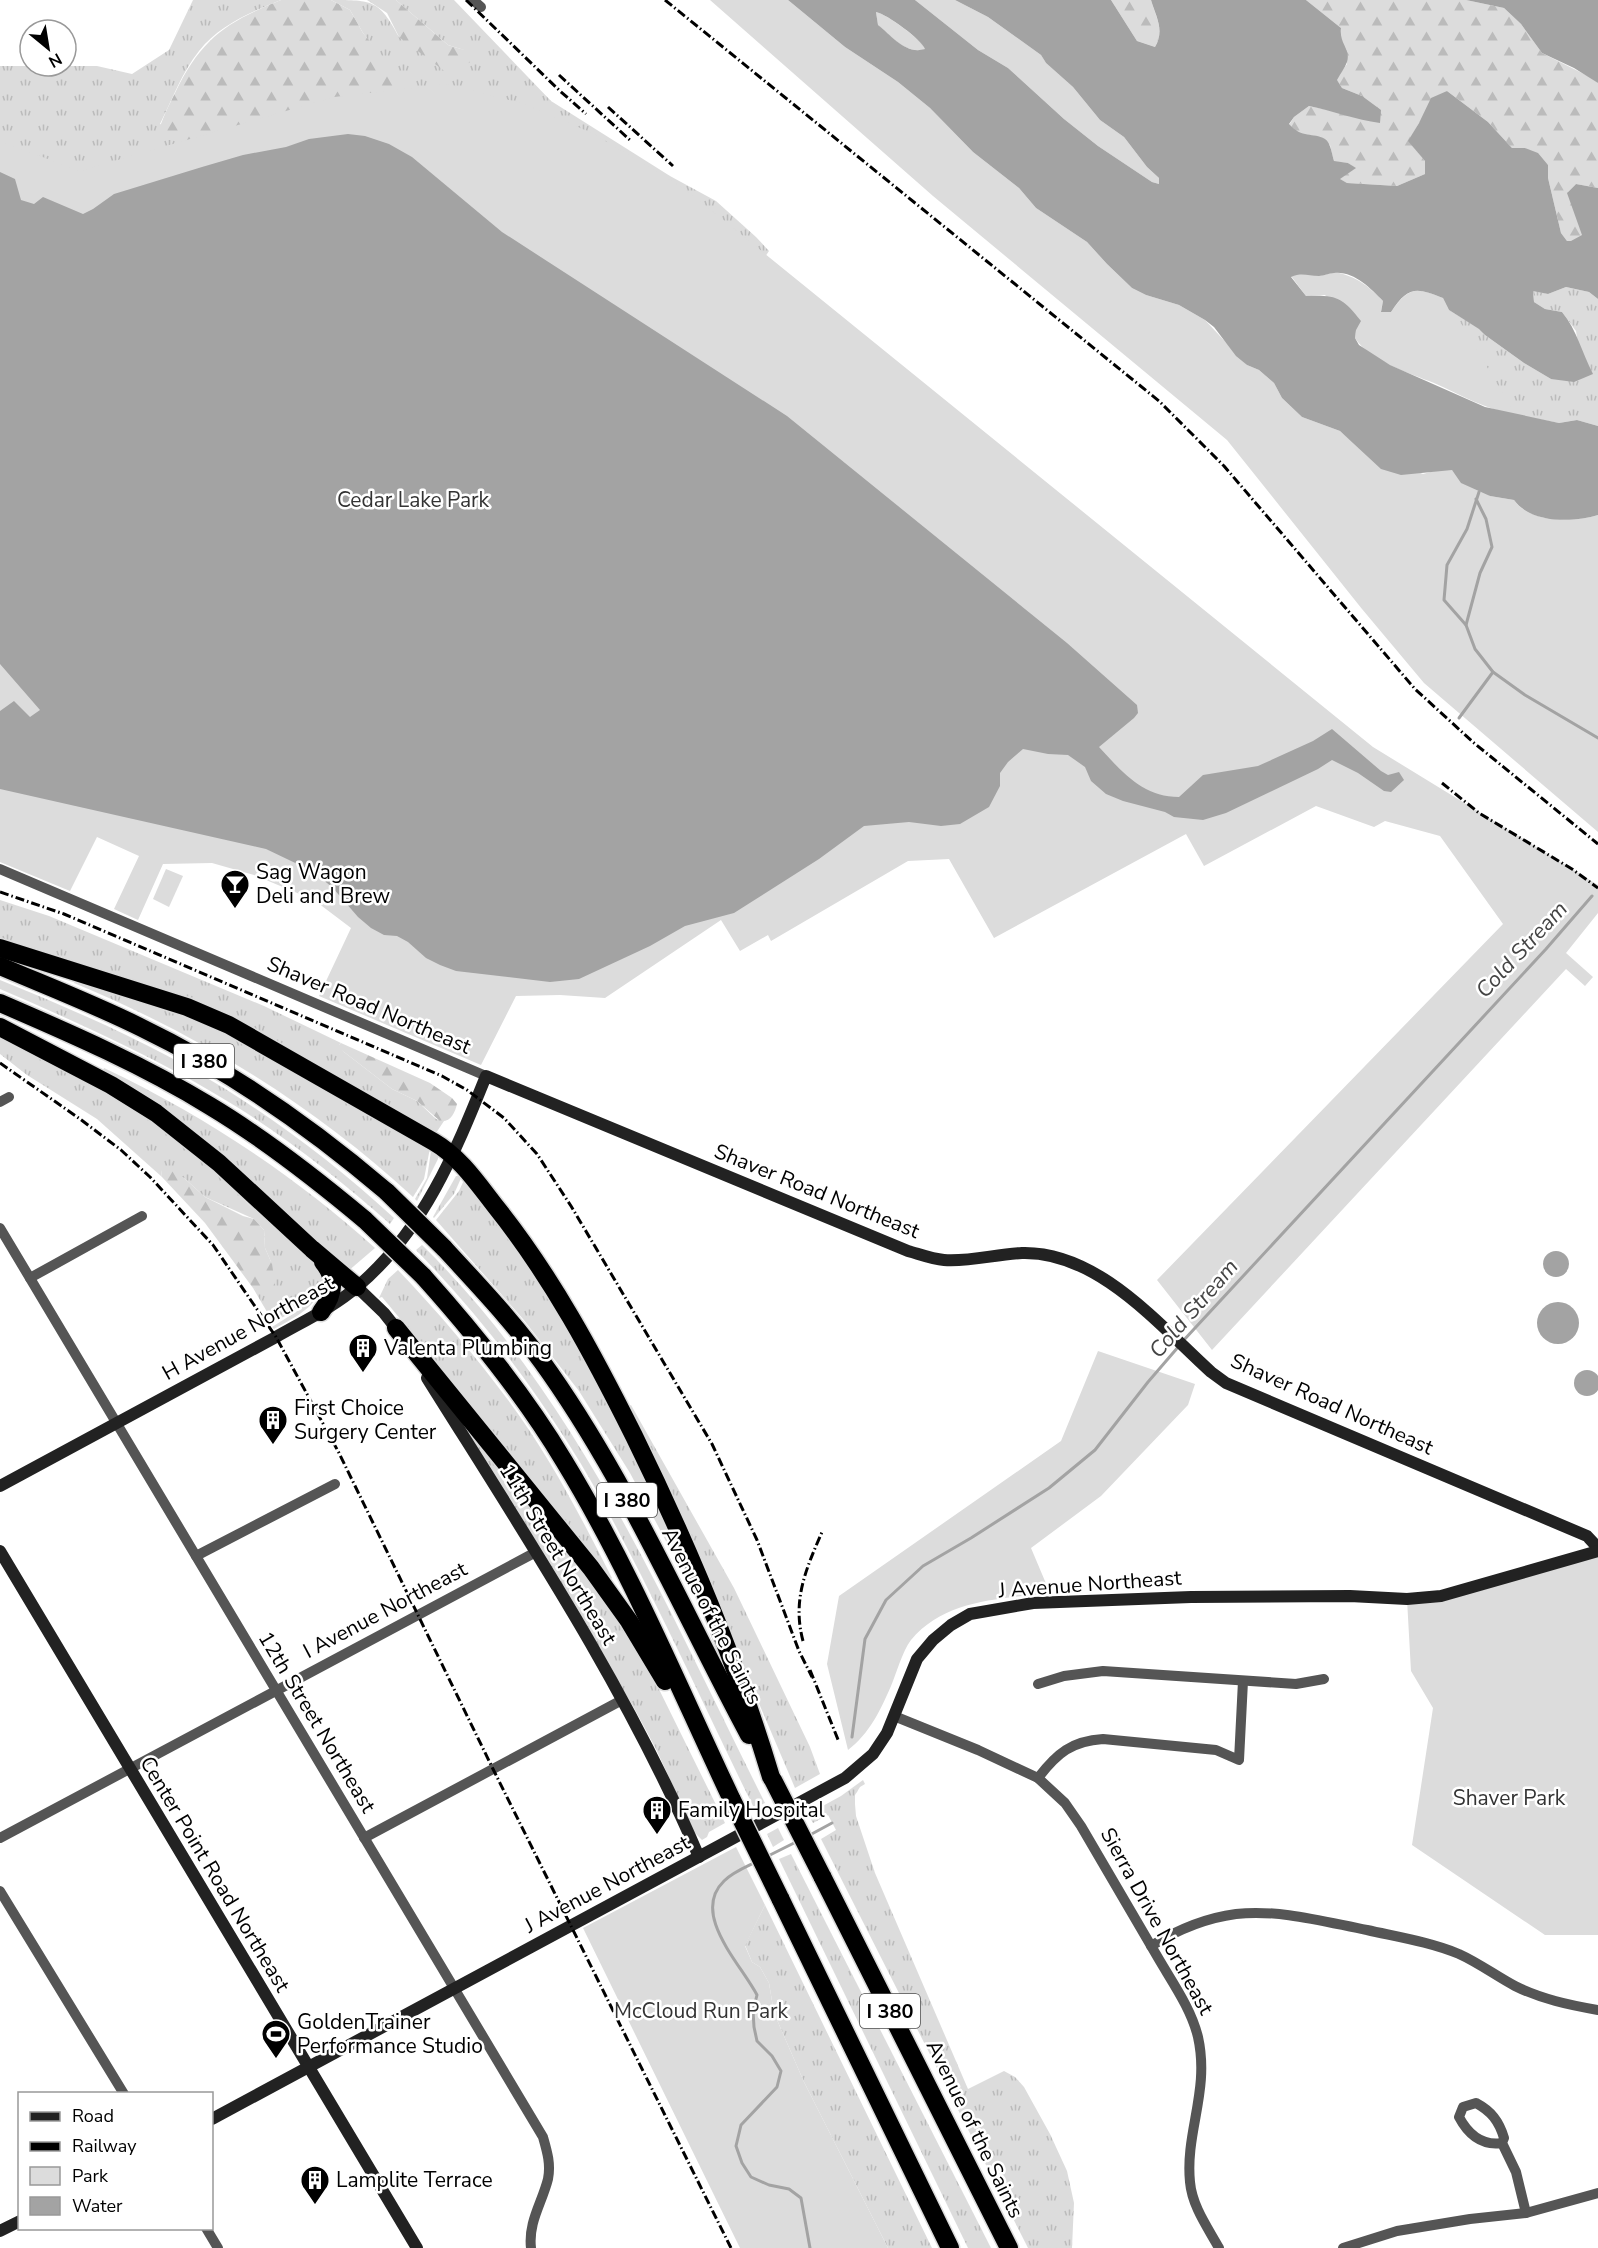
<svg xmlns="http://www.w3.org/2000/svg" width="1598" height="2248" viewBox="0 0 1598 2248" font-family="'Nunito Sans',sans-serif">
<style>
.grass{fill:url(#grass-tufts)}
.forest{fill:url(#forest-firs)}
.park{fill:#dcdcdc}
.water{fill:#a3a3a3;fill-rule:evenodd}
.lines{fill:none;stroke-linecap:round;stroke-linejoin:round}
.stream{stroke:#a3a3a3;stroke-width:3}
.highway-casing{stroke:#dbdbdb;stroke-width:21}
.street{stroke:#555;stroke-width:10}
.secondary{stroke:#222;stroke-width:12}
.highway{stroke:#000;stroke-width:18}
.rail{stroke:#000;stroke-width:3;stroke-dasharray:9 3 1.5 3;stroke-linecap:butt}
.highway-bridge-casing{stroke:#dbdbdb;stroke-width:21;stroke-linecap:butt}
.highway-bridge{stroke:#000;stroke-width:18}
.labels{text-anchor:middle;stroke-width:5;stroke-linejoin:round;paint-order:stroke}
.shield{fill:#fff;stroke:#4c4c4c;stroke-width:1.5}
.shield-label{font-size:20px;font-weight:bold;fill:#000}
.park-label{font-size:21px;fill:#333;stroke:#fff}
.poi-label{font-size:21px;fill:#000;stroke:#fff;text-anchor:start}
.street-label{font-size:21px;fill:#000;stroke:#fff}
.water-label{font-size:22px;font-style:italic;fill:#444;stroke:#fff}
</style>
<defs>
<pattern id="grass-tufts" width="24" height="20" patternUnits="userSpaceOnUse" patternTransform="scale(1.5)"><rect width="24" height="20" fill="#dcdcdc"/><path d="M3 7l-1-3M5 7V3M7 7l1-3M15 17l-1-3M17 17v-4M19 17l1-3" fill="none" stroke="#bbb"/></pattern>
<pattern id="forest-firs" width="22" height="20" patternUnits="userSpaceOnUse" patternTransform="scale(1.5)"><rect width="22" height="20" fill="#dcdcdc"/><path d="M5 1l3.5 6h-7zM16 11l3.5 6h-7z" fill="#bbb"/></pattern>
</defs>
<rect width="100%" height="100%" fill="#fff"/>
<g class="grass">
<path d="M193 0H281C251 12 219 25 199 51 182 72 172 100 160 124L200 140 100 190 0 157V66H97L132 74 169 50Z"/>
<path d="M331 0C373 0 379 0 399 37L464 50 448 45 396 0H454L551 101 670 176 716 201 756 237 769 251 765 257 388 105 380 55 363 33 350 10Z"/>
<polygon points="1566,287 1589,292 1598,299 1598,426 1577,420 1559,423 1508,413 1449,310 1480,329 1485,335 1524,363 1551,379 1592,374 1578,344 1576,331 1562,312 1545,309 1534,302 1533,290 1548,294"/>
<polygon points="0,900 49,916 264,1006 341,1043 339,1045 344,1052 392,1089 417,1101 436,1119 444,1121 436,1133 306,1060 0,941"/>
<path d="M75 979 137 997 229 1032 430 1148 424 1179 413 1197C315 1106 198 1034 74 983Z"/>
<path d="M0 980C84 1014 168 1051 244 1101 298 1136 347 1175 394 1218L390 1224C342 1181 291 1141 237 1107 162 1060 81 1024 0 989Z"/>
<polygon points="0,1035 44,1057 141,1113 205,1162 248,1204 317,1265 323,1279 323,1284 311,1291 293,1312 273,1322 253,1288 261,1292 272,1264 265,1248 264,1230 254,1219 205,1197 184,1178 161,1170 162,1177 97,1119 27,1075 0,1054"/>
<path d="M104 1068C203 1115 294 1175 375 1248L347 1272 306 1231 102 1073Z"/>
<polygon points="431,1151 438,1155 438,1159 417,1201 415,1199 427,1178"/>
<polygon points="456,1176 462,1176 454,1194 434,1218 433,1217"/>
<polygon points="464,1180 517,1242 611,1405 675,1544 671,1546 667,1543 630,1473 579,1391 523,1319 436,1220 459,1191"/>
<path d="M422 1245C580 1400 667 1608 765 1803L754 1808C716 1731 680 1652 641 1575 618 1530 595 1485 568 1443 524 1374 474 1309 416 1250Z"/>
<path d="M398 1270C437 1311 474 1354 508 1400 549 1455 581 1517 612 1578L608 1580 412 1333 382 1297 379 1298 388 1279Z"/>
<path d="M320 1288H322C315 1308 292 1319 274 1329L272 1327 299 1310 313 1293Z"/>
<polygon points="631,1405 734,1588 810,1747 820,1774 795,1788 706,1579 627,1407"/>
<polygon points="473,1434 613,1608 649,1669 725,1823 709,1832 707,1837 702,1840 694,1832 656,1749 634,1708 471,1437"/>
<polygon points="863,1780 865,1784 860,1787 855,1795 855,1804 856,1816 875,1873 968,2089 1004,2071 1015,2077 1024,2087 1050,2134 1067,2171 1074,2203 1072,2248 1028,2248 821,1839 836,1830 828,1815 813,1823 808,1814 841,1796"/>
<polygon points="778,1828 784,1840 773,1847 767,1834"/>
<polygon points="791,1854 991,2248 968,2248 779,1859"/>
<polygon points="765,1905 932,2248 888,2248 804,2082 774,2013 769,1983 760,1967 752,1962 745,1945"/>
</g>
<g class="forest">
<path d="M281 0H331L350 10 363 33 400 77 382 100 200 140H167L157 137C161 121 168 107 175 93 201 39 226 22 281 0Z"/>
<polygon points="367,0 396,0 448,45 464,50 472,61 456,70 443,70 399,37 387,13"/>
<path d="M1111 0H1151C1156 18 1165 30 1155 47L1137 41Z"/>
<polygon points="1306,0 1466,0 1504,8 1521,24 1542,53 1592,78 1598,83 1598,188 1576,184 1568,192 1583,235 1571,242 1567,241 1561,233 1548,178 1548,165 1525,148 1512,148 1488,122 1447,91 1419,123 1409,141 1425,161 1425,174 1397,186 1347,183 1339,179 1355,168 1348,163 1334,162 1330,145 1296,132 1289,125 1294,117 1309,106 1333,111 1362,96 1342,88 1336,79 1347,64 1340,37 1341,28"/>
<path d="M341 1043 430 1083 452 1098 457 1104C455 1113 450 1123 440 1121L417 1101 392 1089 344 1052 338 1046Z"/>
<polygon points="165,1166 184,1178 205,1197 243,1216 254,1219 264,1230 265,1248 272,1264 275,1283 270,1289 261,1293 253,1288 205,1223 162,1177 161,1170"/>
</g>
<g class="park">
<path d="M710 0H788L845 47 898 82 930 108 973 152 1019 188 1036 208 1087 242 1107 264 1132 288 1146 295 1179 305 1205 320 1247 365 1259 370 1274 383 1282 398 1302 417 1340 431 1361 449 1423 474 1442 469 1452 470 1490 496 1514 500C1529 523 1573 523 1598 515V832L1424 683 1362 609 1227 440 933 196Z"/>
<polygon points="915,0 955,0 988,17 1041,55 1046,63 1073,87 1100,120 1124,137 1147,167 1159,178 1159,184 1152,182 1098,146 1064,119 1008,68 978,50"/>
<path d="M876 12C887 14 921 40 926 49 906 55 892 37 878 25Z"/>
<polygon points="447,84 524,104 592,133 685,189 1373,747 1598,885 1598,913 1566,953 1593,977 1585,986 1566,969 1212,1350 1157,1280 1503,924 1440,836 1385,821 1374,827 1316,806 1204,866 1186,834 994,938 949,859 908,861 771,941 768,935 740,951 721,920 605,998 560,995 516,996 481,1065 319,996 351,928 314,900 254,875 212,863 163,864 138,920 114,909 139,856 97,837 70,891 0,862 0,141 80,171 334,97"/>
<path d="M1335 272C1358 277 1367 285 1383 301L1381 311 1391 312C1409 286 1416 287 1443 298L1449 310 1456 315 1515 414C1486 410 1461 395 1434 383 1409 373 1370 361 1355 338L1356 330 1325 295 1306 296 1291 276 1302 273 1320 276Z"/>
<polygon points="166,869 183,876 169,907 153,899"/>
<path d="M1098 1351 1195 1384 1188 1405 1101 1496 1031 1548 1050 1593C1001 1599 945 1599 911 1640 902 1652 897 1672 891 1686 880 1711 870 1733 848 1750L827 1664 839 1596 1061 1441Z"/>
<polygon points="1598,1551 1598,1935 1545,1935 1412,1845 1433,1708 1411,1671 1407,1599"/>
<polygon points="736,1847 765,1905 745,1946 752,1962 760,1967 769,1983 774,2013 804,2082 888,2248 740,2248 583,1928"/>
</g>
<g class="water">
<path d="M788 0H915L978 50 1008 68 1064 119 1098 146 1152 182 1159 184V178L1147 167 1124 137 1100 120 1073 87 1046 63 1041 55 988 17 955 0H1111L1137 41 1155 47C1165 30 1156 17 1151 0H1306L1341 28C1339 44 1351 49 1347 62 1345 68 1340 74 1337 80L1342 88 1362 96 1381 110 1380 123C1356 120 1333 111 1309 106L1294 117 1289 124C1302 139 1313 132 1325 139 1331 143 1332 155 1334 161L1348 163 1356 168 1340 179 1347 183 1397 186 1425 174V161L1408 141 1419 123 1431 98 1447 91 1488 122 1512 148H1525L1538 153 1548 165V178L1561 233 1567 241H1571L1582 235 1567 193 1576 184 1598 188V299L1589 292 1566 287 1548 294 1533 291 1534 302 1545 309 1562 312C1577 330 1582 353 1593 374L1574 382 1551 379 1524 363 1485 335 1479 329 1449 310 1443 298C1416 287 1408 286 1391 312H1381L1383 301C1370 288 1354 271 1334 273 1329 273 1324 276 1319 276 1308 276 1302 272 1291 277L1306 296C1337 295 1342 297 1361 321L1356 330 1355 338 1359 345 1390 365 1485 407 1559 423 1577 420 1598 426V515C1573 523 1530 523 1514 500L1490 496 1461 483 1452 470 1401 475 1381 469 1340 431 1302 417 1282 398 1274 383 1259 370 1247 365 1236 356 1214 327 1205 320 1179 305 1146 295 1132 288 1107 264 1087 242 1036 208 1019 188 973 152 930 108 898 82 845 47ZM876 12C887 14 922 40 925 49 906 55 892 36 878 25Z"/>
<polygon points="1466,0 1598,0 1598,83 1574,68 1542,53 1521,24 1504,8"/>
<path d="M348 134 365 136 389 144 412 157 502 232 787 416 1067 643 1137 705 1138 713 1134 718 1099 747C1122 772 1143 797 1179 797L1203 775 1258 766 1313 741 1332 729 1381 771 1388 775 1399 772 1404 780 1391 792 1384 791 1358 773 1332 760 1318 769 1226 813 1203 820 1174 817 1165 812 1123 801 1106 794 1091 781 1085 767 1068 755 1048 754 1023 749 1008 762 1000 773V786L989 807 960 824 941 826 909 822 864 826 819 859 734 913 685 926 650 946 579 979 550 982 456 971 440 965 426 958 408 942 397 936 384 935 371 928 358 917 332 887 312 871 266 849 0 789V711L14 701 30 717 40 710 0 664V172L15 179 21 200 34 204 43 197 83 214 93 209 114 194 202 167 243 155 286 147 309 139Z"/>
<circle cx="1556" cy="1264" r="13"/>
<circle cx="1558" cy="1323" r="21"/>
<circle cx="1587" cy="1383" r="13"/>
</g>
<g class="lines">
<g class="stream">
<polyline points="1479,492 1467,529 1447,565 1444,600 1466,625 1475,649 1493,672 1525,695 1598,738"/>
<polyline points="1466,625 1480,573 1492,547 1486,519 1476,499"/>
<polyline points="1459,718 1493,672"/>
<polyline points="1183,1341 1546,949 1592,896"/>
<polyline points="852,1737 865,1639 886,1600 923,1566 971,1538 1049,1488 1095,1450 1148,1382 1179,1346"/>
<polyline points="808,1836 832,1823"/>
<polyline points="768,1856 796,1842"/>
<path d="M756 1862C746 1867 733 1872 724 1881 690 1914 741 1964 757 1995L753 2011 754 2027 757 2041 772 2056 781 2071 777 2087 741 2125 736 2146 742 2163 751 2177 769 2185 789 2189 801 2198 810 2248"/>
</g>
<g class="highway-casing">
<g id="highway">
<path d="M0 948 187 1007 229 1025 434 1142C460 1157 478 1184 496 1207 552 1277 594 1356 634 1436 688 1546 736 1660 771 1777"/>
<path d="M0 966C47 986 96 1005 142 1028 231 1071 312 1128 387 1192"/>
<path d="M0 1003C72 1034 143 1065 210 1106 265 1139 316 1179 365 1220"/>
<polyline points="0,1027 111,1085 156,1113 219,1163 312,1249 357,1287"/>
<path d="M444 1248C481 1288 519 1328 550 1373 629 1486 684 1614 749 1735"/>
<path d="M423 1276C475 1334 524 1394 564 1461 630 1569 678 1686 732 1800"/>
<path d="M321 1312C334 1295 337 1279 323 1262"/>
<polyline points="396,1328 591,1568 629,1621 665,1681"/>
<polyline points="822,1876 1009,2248"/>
<polyline points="780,1898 950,2248"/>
</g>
</g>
<g class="street">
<polyline points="473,0 481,7"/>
<polyline points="0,869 486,1076"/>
<polyline points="0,1102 9,1097"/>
<path d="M0 1228 543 2137C547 2151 551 2164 548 2179 542 2203 528 2222 531 2248"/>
<polyline points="30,1278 142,1216"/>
<polyline points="196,1556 335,1484"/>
<polyline points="1038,1684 1064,1676 1103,1671 1296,1684 1324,1679"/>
<path d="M894 1716 978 1750 1038 1778 1065 1803 1081 1826C1106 1869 1132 1913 1157 1956 1172 1982 1191 2008 1198 2037 1210 2091 1185 2132 1190 2182 1192 2206 1208 2228 1219 2248"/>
<path d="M1038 1778C1057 1753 1072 1741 1103 1739L1216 1750 1239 1760 1243 1681"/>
<polyline points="0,1838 536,1552"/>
<polyline points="364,1838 622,1700"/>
<polyline points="0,1891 124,2094"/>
<path d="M1151 1946C1177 1930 1205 1918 1236 1914 1279 1909 1325 1922 1367 1930 1398 1937 1430 1942 1459 1954 1479 1963 1496 1976 1515 1986 1541 1999 1569 2005 1598 2010"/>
<path d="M1502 2143C1481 2146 1468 2134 1459 2117L1463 2107 1476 2103C1491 2111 1499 2121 1504 2138L1502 2143 1516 2172 1526 2213"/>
<polyline points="206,2228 218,2248"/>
<polyline points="1343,2248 1397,2231 1470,2219 1526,2213 1598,2193"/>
</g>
<g class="secondary">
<polyline points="357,1287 384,1313 399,1332"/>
<path d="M427 1378C524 1533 627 1688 699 1857"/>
<path d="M0 1486 276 1337C304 1321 334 1307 358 1286 423 1231 455 1153 486 1076L908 1251C919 1254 932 1259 944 1260 970 1262 996 1254 1022 1253 1098 1251 1159 1325 1211 1372L1226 1383 1587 1536 1598 1548"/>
<polyline points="0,1551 417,2248"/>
<polyline points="212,2119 845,1778 873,1754 887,1733 917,1659 933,1640 951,1625 970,1614 1033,1603 1191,1597 1350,1596 1407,1599 1441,1596 1598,1551"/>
<polyline points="0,2231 20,2221"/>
</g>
<use href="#highway" class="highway"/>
<g class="rail">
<polyline points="466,0 560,91 586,114"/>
<polyline points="665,0 1159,401 1224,466 1415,689 1474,743 1598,844"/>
<polyline points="559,75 631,141"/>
<polyline points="608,107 673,166"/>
<polyline points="1442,783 1479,813 1572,869 1598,888"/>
<polyline points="0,892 64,914 442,1076 467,1090 504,1118 537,1154 571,1206 712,1444 757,1540 799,1651 812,1677"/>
<polyline points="0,1063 80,1119 121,1150 150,1177 213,1245 276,1337 339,1453 493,1769 731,2248"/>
<path d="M803 1641C792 1600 806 1569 822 1532"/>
<polyline points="810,1670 839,1742"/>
</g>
<g class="highway-bridge-casing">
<g id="highway-bridge">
<polyline points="387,1192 444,1248"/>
<polyline points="365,1220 423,1276"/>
<polyline points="773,1780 822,1876"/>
<polyline points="732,1800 780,1898"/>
</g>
</g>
<use href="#highway-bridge" class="highway-bridge"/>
</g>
<defs>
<g id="bar-pin" transform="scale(1.5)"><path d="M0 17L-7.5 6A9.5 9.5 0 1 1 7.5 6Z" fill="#000" stroke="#fff"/><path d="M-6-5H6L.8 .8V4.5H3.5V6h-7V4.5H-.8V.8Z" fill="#fff"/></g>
<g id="building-pin" transform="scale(1.5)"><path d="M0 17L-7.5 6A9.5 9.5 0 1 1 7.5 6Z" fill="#000" stroke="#fff"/><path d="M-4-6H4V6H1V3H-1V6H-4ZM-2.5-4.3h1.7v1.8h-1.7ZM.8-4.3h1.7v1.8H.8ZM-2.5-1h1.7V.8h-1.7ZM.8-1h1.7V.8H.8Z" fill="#fff"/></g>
<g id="stadium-pin" transform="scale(1.5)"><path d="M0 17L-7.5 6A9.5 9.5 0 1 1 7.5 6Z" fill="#000" stroke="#fff"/><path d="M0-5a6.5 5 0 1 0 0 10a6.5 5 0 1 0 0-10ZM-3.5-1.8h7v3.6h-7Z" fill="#fff"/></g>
</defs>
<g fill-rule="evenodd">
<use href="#bar-pin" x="235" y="884"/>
<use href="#building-pin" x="363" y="1348"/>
<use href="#building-pin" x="273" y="1420"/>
<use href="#building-pin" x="657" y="1810"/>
<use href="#stadium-pin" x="276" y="2034"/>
<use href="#building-pin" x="315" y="2180"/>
</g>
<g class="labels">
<g class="shield">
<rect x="174" y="1044" width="60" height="34" rx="4.5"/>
<rect x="597" y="1483" width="60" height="34" rx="4.5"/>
<rect x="860" y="1994" width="60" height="34" rx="4.5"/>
</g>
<g class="shield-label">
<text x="204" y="1068">I 380</text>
<text x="627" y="1507">I 380</text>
<text x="890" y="2018">I 380</text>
</g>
<g class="park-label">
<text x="413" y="507">Cedar Lake Park</text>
<text x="1509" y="1805">Shaver Park</text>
<text x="701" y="2018">McCloud Run Park</text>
</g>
<g class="poi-label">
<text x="256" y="879">Sag Wagon<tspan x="256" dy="24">Deli and Brew</tspan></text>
<text x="384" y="1355">Valenta Plumbing</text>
<text x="294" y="1415">First Choice<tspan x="294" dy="24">Surgery Center</tspan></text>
<text x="678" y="1817">Family Hospital</text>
<text x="297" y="2029">GoldenTrainer<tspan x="297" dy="24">Performance Studio</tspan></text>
<text x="336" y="2187">Lamplite Terrace</text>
</g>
<g class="street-label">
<text transform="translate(369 1005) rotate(23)" y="7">Shaver Road Northeast</text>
<text transform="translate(817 1191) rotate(22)" y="7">Shaver Road Northeast</text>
<text transform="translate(248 1328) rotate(-29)" y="7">H Avenue Northeast</text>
<text transform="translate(1332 1404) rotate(24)" y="7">Shaver Road Northeast</text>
<text transform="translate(558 1554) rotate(59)" y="7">11th Street Northeast</text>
<text transform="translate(1090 1584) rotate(-4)" y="7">J Avenue Northeast</text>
<text transform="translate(385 1610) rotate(-28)" y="7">I Avenue Northeast</text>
<text transform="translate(712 1616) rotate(63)" y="7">Avenue of the Saints</text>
<text transform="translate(317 1722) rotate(59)" y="7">12th Street Northeast</text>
<text transform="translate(215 1874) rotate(59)" y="7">Center Point Road Northeast</text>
<text transform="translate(607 1884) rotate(-28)" y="7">J Avenue Northeast</text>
<text transform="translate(1157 1921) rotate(61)" y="7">Sierra Drive Northeast</text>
<text transform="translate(975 2129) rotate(64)" y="7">Avenue of the Saints</text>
</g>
<g class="water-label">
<text transform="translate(1521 949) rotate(-47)" y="8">Cold Stream</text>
<text transform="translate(1193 1308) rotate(-49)" y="8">Cold Stream</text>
</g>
</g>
<rect x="18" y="2092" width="195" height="138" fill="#ffffff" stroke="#999999" stroke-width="1.5"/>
<rect x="30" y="2112" width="30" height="9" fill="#222222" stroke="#999999" stroke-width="1.5"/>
<text x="72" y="2122" font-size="18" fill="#000000">Road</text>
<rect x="30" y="2142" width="30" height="9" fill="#000000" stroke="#999999" stroke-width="1.5"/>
<text x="72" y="2152" font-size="18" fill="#000000">Railway</text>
<rect x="30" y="2167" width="30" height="18" fill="#dcdcdc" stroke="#999999" stroke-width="1.5"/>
<text x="72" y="2182" font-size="18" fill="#000000">Park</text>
<rect x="30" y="2197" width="30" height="18" fill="#a3a3a3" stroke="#999999" stroke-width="1.5"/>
<text x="72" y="2212" font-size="18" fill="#000000">Water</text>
<g transform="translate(48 48) rotate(150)"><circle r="28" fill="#ffffff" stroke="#999999" stroke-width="1.5"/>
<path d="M0-4.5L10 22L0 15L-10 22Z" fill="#000000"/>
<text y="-9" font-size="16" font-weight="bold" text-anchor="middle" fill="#000000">N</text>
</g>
</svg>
